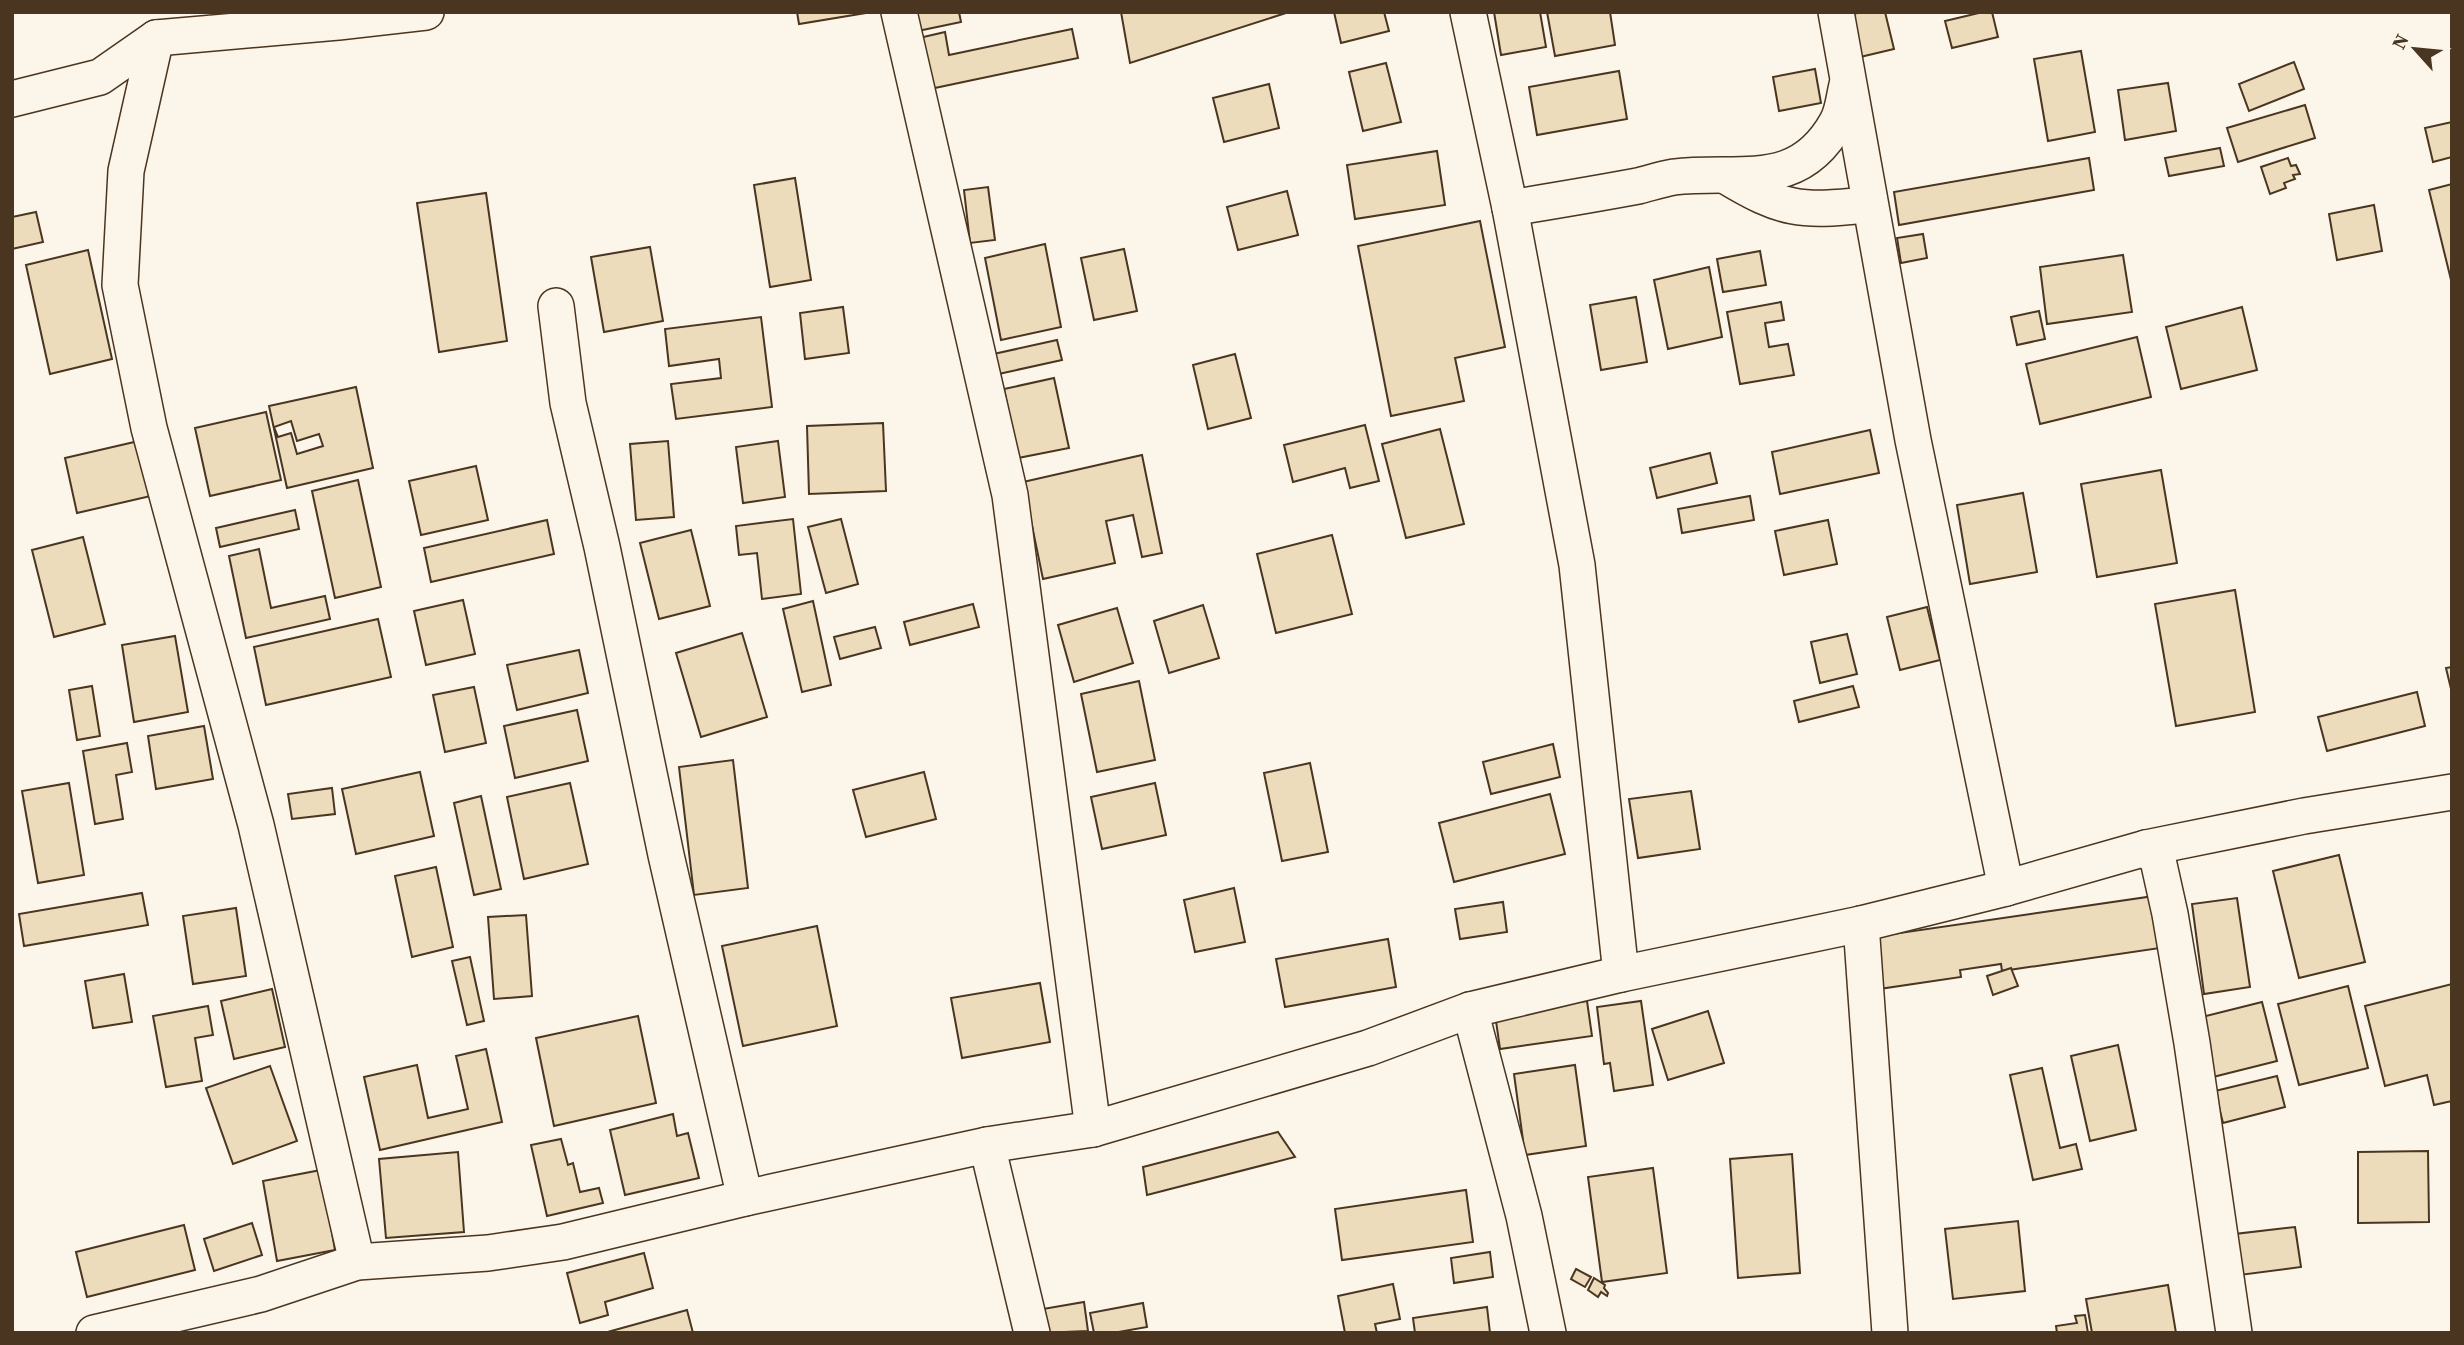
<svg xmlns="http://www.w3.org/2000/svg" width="2464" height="1345" viewBox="0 0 2464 1345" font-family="'Source Serif 4',serif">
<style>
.building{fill:#ecdcbc;stroke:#4a3520;stroke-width:2;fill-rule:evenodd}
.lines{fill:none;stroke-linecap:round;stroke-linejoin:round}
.minor-casing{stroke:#4a3520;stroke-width:38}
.minor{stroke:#fbf6e9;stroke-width:35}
</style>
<rect width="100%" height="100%" fill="#fbf6e9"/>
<g class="building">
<polygon points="797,12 872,12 799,24"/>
<polygon points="909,12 959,12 961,22 913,32"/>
<polygon points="1121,12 1289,12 1130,63"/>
<polygon points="1334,12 1384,12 1389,31 1341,43"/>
<polygon points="1494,12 1540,12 1546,47 1501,55"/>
<polygon points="1547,12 1610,12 1615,45 1555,56"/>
<polygon points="1861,12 1885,12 1894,49 1856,58 1846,16"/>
<polygon points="1983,12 1992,12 1998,37 1952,48 1945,21"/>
<polygon points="1072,29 1078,58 930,89 919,38 945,32 949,55"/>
<polygon points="2081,51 2095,132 2048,141 2034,59"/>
<polygon points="2294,62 2304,89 2249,111 2239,84"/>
<polygon points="1386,63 1401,122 1363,131 1349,72"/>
<polygon points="1815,69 1821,103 1779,111 1773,77"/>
<polygon points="1619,71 1627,119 1537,135 1529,87"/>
<polygon points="2168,83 2176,131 2125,140 2118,90"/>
<polygon points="1269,84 1279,128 1224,142 1213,98"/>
<polygon points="2305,105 2315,138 2238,162 2227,128"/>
<polygon points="2452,122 2452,157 2433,162 2425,128"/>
<polygon points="2220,148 2224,166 2169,176 2165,158"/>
<polygon points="1437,151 1445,205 1355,219 1347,165"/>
<polygon points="2089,158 2094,190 1899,225 1894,192"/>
<polygon points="2288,158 2291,166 2296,165 2300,174 2293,175 2295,179 2284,183 2286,188 2270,194 2261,167"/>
<polygon points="795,178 811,280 770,287 754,185"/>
<polygon points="2452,184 2452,284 2429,190"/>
<polygon points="988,187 995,240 970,243 964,190"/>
<polygon points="1287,191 1298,235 1238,250 1227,207"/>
<polygon points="486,193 507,341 439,352 417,203"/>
<polygon points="2374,205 2382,251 2337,260 2329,214"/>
<polygon points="36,212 43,242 12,249 12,217"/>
<polygon points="1480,221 1505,347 1455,358 1464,401 1391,416 1358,246"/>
<polygon points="1923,234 1927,258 1901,263 1897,238"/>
<polygon points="1045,244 1061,327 1001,340 985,258"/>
<polygon points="650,247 663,321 604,332 591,257"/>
<polygon points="1124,249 1137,311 1094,320 1081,258"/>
<polygon points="88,250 112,359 50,374 26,265"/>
<polygon points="1760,251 1766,285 1723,292 1717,259"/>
<polygon points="2123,255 2132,312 2047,324 2040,267"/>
<polygon points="1709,267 1722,337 1668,349 1654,280"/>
<polygon points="1636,297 1647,362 1601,370 1590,305"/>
<polygon points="1781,302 1784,320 1765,323 1769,347 1788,344 1794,375 1740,384 1727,312"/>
<polygon points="843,307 849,353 805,359 800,313"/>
<polygon points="2242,307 2257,370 2181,389 2166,327"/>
<polygon points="2039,311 2045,339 2017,345 2011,317"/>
<polygon points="761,317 772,407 676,419 671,384 721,378 719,359 669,366 665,329"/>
<polygon points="2137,337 2151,397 2040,424 2026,364"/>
<polygon points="1057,340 1062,360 994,375 989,355"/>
<polygon points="1235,354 1251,418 1208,429 1193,365"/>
<polygon points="1054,378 1069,448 1018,458 1004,389"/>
<path d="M356 387 373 468 287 488 269 406ZM291 421 297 441 319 434 323 446 297 454 291 433 278 437 274 427Z"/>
<polygon points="266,412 281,480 210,496 195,428"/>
<polygon points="883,423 886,491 809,494 807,426"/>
<polygon points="1365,425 1379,481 1350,488 1345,468 1293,482 1284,445"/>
<polygon points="1440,429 1464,524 1406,538 1382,444"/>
<polygon points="1870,430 1879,473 1780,494 1772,452"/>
<polygon points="143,440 155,495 77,513 65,458"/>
<polygon points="668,441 674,517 636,520 630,444"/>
<polygon points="778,441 785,497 743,503 736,447"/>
<polygon points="1710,453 1717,483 1657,498 1650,468"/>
<polygon points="1142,455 1162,553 1142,557 1133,515 1106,521 1115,563 1043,579 1023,482"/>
<polygon points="476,466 488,520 421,535 409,481"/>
<polygon points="2161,470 2177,563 2097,577 2081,484"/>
<polygon points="358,480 381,587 335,598 312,491"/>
<polygon points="2023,493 2037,572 1970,584 1957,505"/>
<polygon points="1750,496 1754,520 1682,533 1678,509"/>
<polygon points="295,510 299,529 220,547 216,528"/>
<polygon points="793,519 801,594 762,599 757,553 739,555 736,526"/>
<polygon points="841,519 858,584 826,593 808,527"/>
<polygon points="547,520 554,554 431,582 424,548"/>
<polygon points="1828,520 1837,564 1784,575 1775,531"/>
<polygon points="691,530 710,606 659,619 640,543"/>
<polygon points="1332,535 1352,614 1276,633 1257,554"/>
<polygon points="83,537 105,624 54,637 32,550"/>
<polygon points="259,549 271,608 325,596 330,619 246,638 229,556"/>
<polygon points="2235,590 2255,712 2176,726 2155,604"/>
<polygon points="463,600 475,654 426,665 414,611"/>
<polygon points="813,601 831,685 802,692 783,609"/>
<polygon points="973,604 979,627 910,645 904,622"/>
<polygon points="1203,605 1219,658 1169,673 1154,621"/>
<polygon points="1927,607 1940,660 1900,670 1887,617"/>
<polygon points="1117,608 1133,663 1074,682 1058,625"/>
<polygon points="378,619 391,677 266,705 254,647"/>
<polygon points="875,627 881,648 840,659 834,637"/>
<polygon points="742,633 767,717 701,737 676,653"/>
<polygon points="1847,634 1857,674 1820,683 1811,642"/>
<polygon points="175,636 188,712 134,722 122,645"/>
<polygon points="579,650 588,693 517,710 507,665"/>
<polygon points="2452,667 2452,693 2446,668"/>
<polygon points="1139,681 1155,760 1097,772 1081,694"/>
<polygon points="92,686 100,736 77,740 69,690"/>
<polygon points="1853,686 1859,707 1799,722 1794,701"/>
<polygon points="474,687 486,743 445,752 433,695"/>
<polygon points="2417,692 2425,726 2327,751 2318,717"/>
<polygon points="577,710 588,761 515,778 504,726"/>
<polygon points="204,726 213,779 156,789 148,736"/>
<polygon points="127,743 132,772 116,775 123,819 95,824 83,751"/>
<polygon points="1553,744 1560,777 1491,794 1483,762"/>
<polygon points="733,760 748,888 694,895 679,767"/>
<polygon points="1310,763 1328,852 1282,861 1264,773"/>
<polygon points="420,772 434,836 356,854 342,789"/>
<polygon points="924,772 936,819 866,837 853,790"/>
<polygon points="69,783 84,875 38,883 22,791"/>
<polygon points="570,783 588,864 524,879 507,797"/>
<polygon points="1155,783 1166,835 1102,849 1091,797"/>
<polygon points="332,788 335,814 292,819 288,794"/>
<polygon points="1691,791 1700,849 1638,858 1629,799"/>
<polygon points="1550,794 1565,854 1454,882 1439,823"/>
<polygon points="481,796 501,889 474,895 454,803"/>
<polygon points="2339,855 2365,962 2299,978 2273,871"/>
<polygon points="436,867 453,947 412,957 395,876"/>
<polygon points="1234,888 1245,942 1195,952 1184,900"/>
<polygon points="142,893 148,925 24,946 19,914"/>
<polygon points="2161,895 2167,947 2002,971 2001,964 1960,970 1961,977 1879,989 1872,937"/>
<polygon points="2237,898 2250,987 2204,994 2192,904"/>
<polygon points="1503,902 1507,932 1460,939 1455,909"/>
<polygon points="236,908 246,976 193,984 183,916"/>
<polygon points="526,915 532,996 494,999 488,917"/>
<polygon points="817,926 837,1026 743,1046 722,946"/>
<polygon points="1388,939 1396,987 1285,1007 1276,959"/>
<polygon points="470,957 484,1021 467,1025 452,961"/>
<polygon points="2011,968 2018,986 1993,995 1987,976"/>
<polygon points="124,974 132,1022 93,1028 85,981"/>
<polygon points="1040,983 1050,1042 962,1058 951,998"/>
<polygon points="2452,984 2452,1101 2434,1105 2427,1075 2385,1086 2365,1006"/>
<polygon points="2348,986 2368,1068 2299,1085 2278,1004"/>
<polygon points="272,989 285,1047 234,1059 221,1001"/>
<polygon points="1587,1001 1592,1036 1500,1049 1495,1014"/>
<polygon points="1641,1001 1653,1085 1614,1091 1610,1063 1604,1064 1597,1007"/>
<polygon points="2262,1002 2277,1061 2209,1078 2194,1019"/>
<polygon points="208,1006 213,1035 195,1038 202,1081 166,1087 153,1016"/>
<polygon points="1708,1011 1724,1063 1668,1080 1652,1029"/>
<polygon points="638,1016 656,1103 554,1126 536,1038"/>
<polygon points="2118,1045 2136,1130 2090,1141 2071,1056"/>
<polygon points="486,1049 502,1122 380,1150 364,1077 417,1065 428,1118 468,1109 456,1056"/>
<polygon points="1575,1065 1586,1146 1525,1155 1514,1074"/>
<polygon points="270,1066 297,1141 233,1164 206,1088"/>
<polygon points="2042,1068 2060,1148 2076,1144 2082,1169 2033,1180 2010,1075"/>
<polygon points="2277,1076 2285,1107 2223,1123 2215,1091"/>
<polygon points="673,1114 677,1136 688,1133 699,1178 625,1195 610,1130"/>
<polygon points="1278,1132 1295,1157 1147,1195 1143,1167"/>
<polygon points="561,1139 568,1165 573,1163 580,1192 599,1188 603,1203 547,1216 531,1145"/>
<polygon points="2428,1151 2429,1222 2358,1223 2358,1152"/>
<polygon points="458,1152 464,1232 386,1238 379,1159"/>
<polygon points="1792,1154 1800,1273 1738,1278 1730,1159"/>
<polygon points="1653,1168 1667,1273 1602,1282 1588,1177"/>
<polygon points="321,1170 335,1250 277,1261 263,1181"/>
<polygon points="1466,1190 1473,1242 1342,1260 1335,1209"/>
<polygon points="2018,1221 2025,1291 1953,1299 1945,1229"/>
<polygon points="252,1223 262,1255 214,1271 204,1239"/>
<polygon points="184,1225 195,1270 87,1297 76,1252"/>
<polygon points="2295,1227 2301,1267 2240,1275 2235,1234"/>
<polygon points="1490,1252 1493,1277 1454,1283 1451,1258"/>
<polygon points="644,1253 653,1288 605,1302 608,1315 580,1323 567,1273"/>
<polygon points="1576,1269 1591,1277 1585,1287 1571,1279"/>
<polygon points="1594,1278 1605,1285 1604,1288 1608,1293 1607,1296 1601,1292 1598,1297 1588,1290"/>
<polygon points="1393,1284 1400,1319 1375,1324 1377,1333 1345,1333 1338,1296"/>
<polygon points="2168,1285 2176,1333 2092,1333 2086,1299"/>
<polygon points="1084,1302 1088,1331 1040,1333 1037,1310"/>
<polygon points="1143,1303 1147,1327 1113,1333 1094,1333 1090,1313"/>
<polygon points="1487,1307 1490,1333 1415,1333 1413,1318"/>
<polygon points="687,1310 693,1333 604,1333"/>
<polygon points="2085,1315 2088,1333 2057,1333 2056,1326 2077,1323 2075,1316"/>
</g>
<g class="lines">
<g class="minor-casing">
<g id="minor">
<polyline points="899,12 1010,495 1093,1129"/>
<polyline points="1468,12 1510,208 1577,565 1621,974"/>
<polyline points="1836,12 1913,440 2006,888"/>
<polyline points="156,38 126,171 120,285 149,428 256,825 357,1262"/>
<polyline points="12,99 100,77 156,38 338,22 426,12"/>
<path d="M1726 176C1782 210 1801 212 1865 205L1869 198"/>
<path d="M1510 208C1553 201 1595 194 1638 186 1650 183 1662 179 1674 177 1739 169 1798 193 1837 122 1843 111 1844 97 1847 85"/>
<polyline points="556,306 568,403 602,547 666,855 745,1198"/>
<polyline points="2146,848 2158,860 2170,914 2192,1043 2234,1333"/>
<polyline points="1861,924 1890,1333"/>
<polyline points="1470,1010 1524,1216 1548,1333"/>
<polyline points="987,1145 1032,1333"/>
<polyline points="94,1333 261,1294 357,1262 488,1253 563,1242 745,1198 987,1145 1093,1129 1368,1048 1470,1010 1621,974 1861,924 2006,888 2146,848 2304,816 2452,792"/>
</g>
</g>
<use href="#minor" class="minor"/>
</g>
<rect width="2464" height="1345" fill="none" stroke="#4a3520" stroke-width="28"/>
<g transform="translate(2415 49) rotate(297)" stroke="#fbf6e9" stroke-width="5" paint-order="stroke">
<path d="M0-5L12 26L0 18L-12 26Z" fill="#4a3520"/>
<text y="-10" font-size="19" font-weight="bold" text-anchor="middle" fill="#4a3520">N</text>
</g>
</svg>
